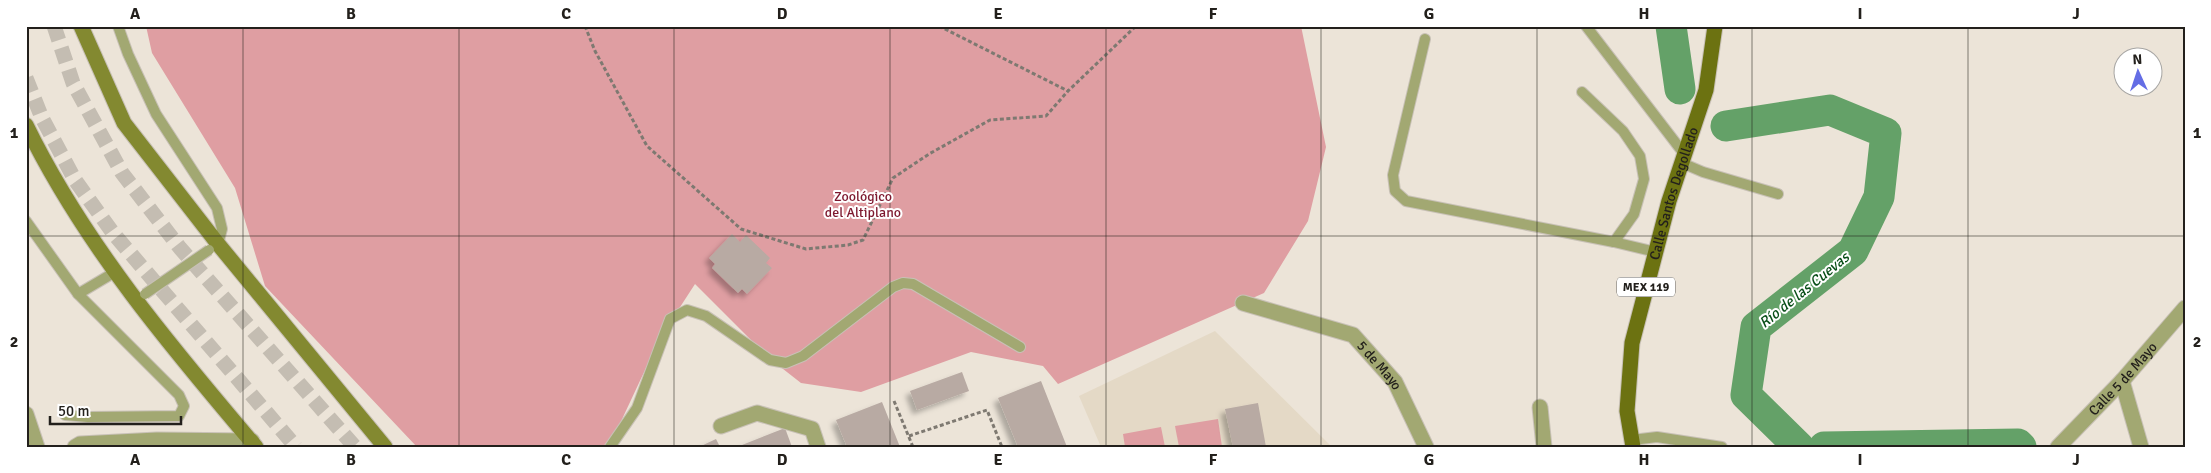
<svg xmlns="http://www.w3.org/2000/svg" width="2211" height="473" viewBox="0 0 2211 473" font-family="Signika,sans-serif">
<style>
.built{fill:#e4d9c6}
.green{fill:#df9ea2}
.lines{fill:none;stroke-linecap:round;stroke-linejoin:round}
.river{stroke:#64a168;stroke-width:31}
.building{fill:#b8aaa3;filter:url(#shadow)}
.primary-tunnel{stroke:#c4bdb2;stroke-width:15;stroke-dasharray:15 8;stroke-linecap:butt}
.lane-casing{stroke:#c8c1b6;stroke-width:12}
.street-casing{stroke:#c8c1b6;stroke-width:17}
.secondary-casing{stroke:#c8c1b6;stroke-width:17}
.primary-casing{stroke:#c8c1b6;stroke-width:17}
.path{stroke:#7e7971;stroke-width:3;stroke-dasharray:4 2.5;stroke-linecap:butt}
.lane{stroke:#a2a872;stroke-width:10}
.street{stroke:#a2a872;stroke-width:15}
.secondary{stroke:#838930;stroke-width:15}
.primary{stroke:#6c7211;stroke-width:15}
.lane-bridge-casing{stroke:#c8c1b6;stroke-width:12;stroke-linecap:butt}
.lane-bridge{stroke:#a2a872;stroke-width:10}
.grid{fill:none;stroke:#23201c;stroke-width:1;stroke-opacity:0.55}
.labels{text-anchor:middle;stroke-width:4;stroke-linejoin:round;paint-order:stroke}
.shield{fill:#fff;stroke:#656360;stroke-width:1}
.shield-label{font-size:12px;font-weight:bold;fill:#23201c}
.street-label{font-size:14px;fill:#23201c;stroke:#fff}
.park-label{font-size:14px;fill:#7d182e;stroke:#fff}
.water-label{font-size:15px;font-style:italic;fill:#094f18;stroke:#fff}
.neatline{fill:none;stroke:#23201c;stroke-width:2}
.grid-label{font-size:16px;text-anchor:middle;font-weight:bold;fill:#23201c}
</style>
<defs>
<filter id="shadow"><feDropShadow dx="-4.5" dy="4.5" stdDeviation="2.5" flood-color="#0004"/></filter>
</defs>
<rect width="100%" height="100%" fill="#ece4d8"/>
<polygon class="built" points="1215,331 1332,447 1101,447 1079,396"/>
<g class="green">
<polygon points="146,26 1301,26 1326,147 1308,221 1264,293 1058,384 1043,366 971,352 861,392 801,383 769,358 695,284 660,338 609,447 417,447 265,286 235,188 152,53"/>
<polygon points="1218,419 1222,447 1179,447 1175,426"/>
<polygon points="1161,427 1165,447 1125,447 1123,434"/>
</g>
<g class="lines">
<g class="river">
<polyline points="1671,26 1680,89"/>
<polyline points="1726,126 1830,110 1886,133 1879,197 1853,251 1756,327 1746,395 1799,447"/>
<polyline points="1824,447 2018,444 2021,447"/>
</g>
</g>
<g class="building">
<polygon points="732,234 740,242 746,235 770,258 766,263 772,268 747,294 742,289 738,293 712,268 715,264 709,258"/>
<polygon points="962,372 969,391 917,410 910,391"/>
<polygon points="1041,381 1067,447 1018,447 998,398"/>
<polygon points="882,402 900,447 847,447 836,420"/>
<polygon points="1258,403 1266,447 1233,447 1225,409"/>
<polygon points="785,428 792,447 737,447"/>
<polygon points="716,439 720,447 699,447"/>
</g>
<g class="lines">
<g class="primary-tunnel">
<polyline points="54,26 73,83 122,173 180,248 355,447"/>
<polyline points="26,78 42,118 75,180 113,233 296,447"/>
</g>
<g class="lane-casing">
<g id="lane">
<polyline points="118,26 128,54 156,114 217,208 222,229 218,244 215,246"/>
<polyline points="1586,26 1685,155"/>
<polyline points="1425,39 1393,175 1395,191 1406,201 1614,242 1656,252"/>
<polyline points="1582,92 1623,131 1640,156 1644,179 1634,214 1614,242"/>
<polyline points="1682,163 1703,172 1778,194"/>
<polyline points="26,221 78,294 179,395 184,406 179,416 88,417 65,415"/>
<polyline points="78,294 115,272"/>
<polyline points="1632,440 1657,437 1722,447"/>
<polyline points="610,447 637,408 670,319 687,310 706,316 770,360 786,363 803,356 893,287 903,283 913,284 1020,347"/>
</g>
</g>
<g class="street-casing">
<g id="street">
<path id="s1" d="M1243 303 1353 335 1395 382 1426 447"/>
<polyline points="2122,381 2141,447"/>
<polyline points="1540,407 1544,447"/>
<polyline points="26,414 37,447"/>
<polyline points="721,426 757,413 812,429 818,447"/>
<polyline points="75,447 80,444 157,440 252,441"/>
<path id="s2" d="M2058 447 2122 381 2185 308"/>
</g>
</g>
<g class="secondary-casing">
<g id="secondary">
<polyline points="81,26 124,123 218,244 385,447"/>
<path d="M26 125C84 244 171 347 256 447"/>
</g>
</g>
<g class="primary-casing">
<g id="primary">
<path id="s3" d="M1633 447 1627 411 1632 343 1669 201 1706 90 1715 26"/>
</g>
</g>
<g class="path">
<polyline points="585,26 595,51 647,146 741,229 806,249 848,245 863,240 893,178 929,154 990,120 1046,116 1068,91 1136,26"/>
<polyline points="939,26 1068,91"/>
<polyline points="894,401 913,447"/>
<polyline points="909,436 987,410 1002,447"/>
</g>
<use href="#lane" class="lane"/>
<use href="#street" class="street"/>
<use href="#secondary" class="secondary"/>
<use href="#primary" class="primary"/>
<g class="lane-bridge-casing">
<polyline id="lane-bridge" points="145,294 209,250"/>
</g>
<use href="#lane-bridge" class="lane-bridge"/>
</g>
<path class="grid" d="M243 26V447M459 26V447M674 26V447M890 26V447M1106 26V447M1321 26V447M1537 26V447M1752 26V447M1968 26V447M26 236H2185"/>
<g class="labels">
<rect class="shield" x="1617" y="277.5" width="58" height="19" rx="4"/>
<g class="shield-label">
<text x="1646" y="291">MEX 119</text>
</g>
<g class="street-label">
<text dy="5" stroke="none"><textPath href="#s3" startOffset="260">Calle Santos Degollado</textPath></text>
<text dy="5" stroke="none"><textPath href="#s1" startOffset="155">5 de Mayo</textPath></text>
<text dy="5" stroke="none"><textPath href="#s2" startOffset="94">Calle 5 de Mayo</textPath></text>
</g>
<g class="park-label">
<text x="863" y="201">Zoológico<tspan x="863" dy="16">del Altiplano</tspan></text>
</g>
<g class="water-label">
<text transform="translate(1804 290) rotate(-39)" y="5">Río de las Cuevas</text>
</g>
</g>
<rect width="2211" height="473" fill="none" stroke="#ffffff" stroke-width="55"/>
<g transform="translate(2138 72) rotate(357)"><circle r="24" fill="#ffffff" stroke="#a7a6a4"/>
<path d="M0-4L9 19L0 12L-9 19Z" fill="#646de5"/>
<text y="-8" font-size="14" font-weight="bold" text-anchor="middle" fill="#23201c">N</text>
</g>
<path d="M50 416v8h131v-8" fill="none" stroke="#23201c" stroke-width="2.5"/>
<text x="58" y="416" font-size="15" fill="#23201c" stroke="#ffffff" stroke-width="4" paint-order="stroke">50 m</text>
<rect x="28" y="28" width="2156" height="418" class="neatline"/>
<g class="grid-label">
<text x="135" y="19">A</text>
<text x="351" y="19">B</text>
<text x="566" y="19">C</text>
<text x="782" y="19">D</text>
<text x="998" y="19">E</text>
<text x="1213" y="19">F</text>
<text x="1429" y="19">G</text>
<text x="1644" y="19">H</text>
<text x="1860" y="19">I</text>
<text x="2076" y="19">J</text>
<text x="14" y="138">1</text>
<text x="2197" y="138">1</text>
<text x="14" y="347">2</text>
<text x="2197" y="347">2</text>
<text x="135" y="465">A</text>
<text x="351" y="465">B</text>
<text x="566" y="465">C</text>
<text x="782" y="465">D</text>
<text x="998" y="465">E</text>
<text x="1213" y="465">F</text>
<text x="1429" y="465">G</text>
<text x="1644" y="465">H</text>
<text x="1860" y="465">I</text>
<text x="2076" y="465">J</text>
</g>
</svg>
